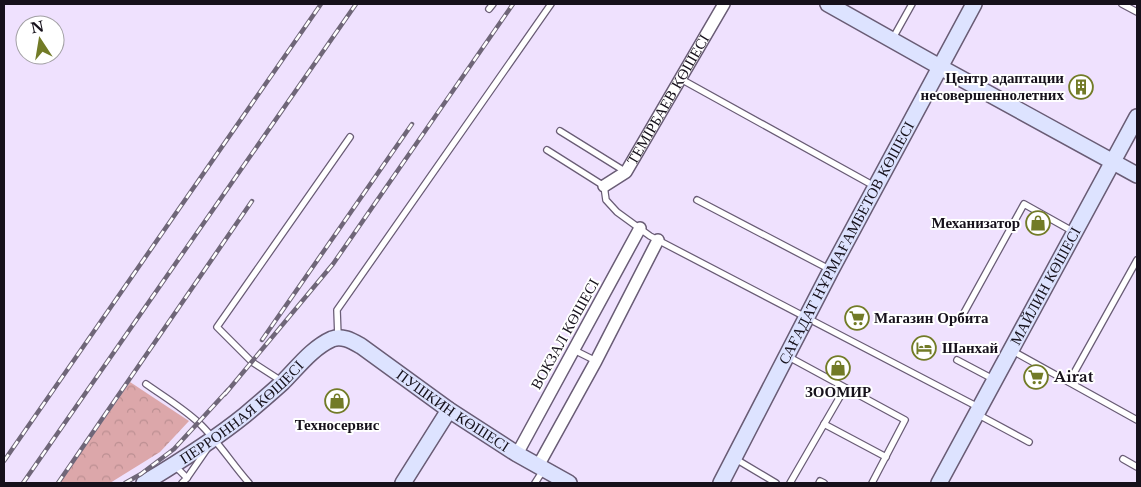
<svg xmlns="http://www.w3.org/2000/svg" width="1141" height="487" viewBox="0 0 1141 487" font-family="'Libre Baskerville',serif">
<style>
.park{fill:url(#park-crowns)}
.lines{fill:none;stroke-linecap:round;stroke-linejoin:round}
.lane-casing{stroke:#695c75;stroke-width:8}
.street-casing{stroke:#695c75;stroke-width:14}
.secondary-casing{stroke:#695c75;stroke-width:18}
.lane{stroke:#fff;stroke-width:5.5}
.street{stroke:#fff;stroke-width:11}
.secondary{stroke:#dde3ff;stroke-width:15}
.rail-casing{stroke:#6f6678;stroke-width:4.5}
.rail{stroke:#fff;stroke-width:2.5;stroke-dasharray:8;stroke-linecap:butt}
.labels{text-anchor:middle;stroke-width:4;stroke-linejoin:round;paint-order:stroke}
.poi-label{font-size:15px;font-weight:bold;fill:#16111b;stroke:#fff;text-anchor:start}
.street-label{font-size:15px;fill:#16111b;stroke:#fff}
</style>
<defs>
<pattern id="park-crowns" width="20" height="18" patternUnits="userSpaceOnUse" patternTransform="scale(1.25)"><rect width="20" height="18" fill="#dca7aa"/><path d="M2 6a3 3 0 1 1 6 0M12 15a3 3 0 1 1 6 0" fill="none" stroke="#bc8f92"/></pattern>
</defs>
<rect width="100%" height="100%" fill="#efe1fe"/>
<polygon class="park" points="130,382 189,421 160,452 110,483 60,483"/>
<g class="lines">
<g class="lane-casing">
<g id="lane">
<polyline points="1122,4 1137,12"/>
<polyline points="489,9 493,4"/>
<polyline points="893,38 912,4"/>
<polyline points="679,78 876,187"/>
<polyline points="560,131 626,172"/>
<polyline points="547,150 604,186 606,200 617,212 650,236 978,407"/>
<polyline points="697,200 829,269"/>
<polyline points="960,320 1024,204 1074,232"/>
<polyline points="338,337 337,310 551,4"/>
<polyline points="574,350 596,361"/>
<polyline points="1011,350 1137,420"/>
<polyline points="787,356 905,420 872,483"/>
<polyline points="957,360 993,379"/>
<polyline points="283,382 252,362 217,327 350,137"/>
<polyline points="1069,382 1137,260"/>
<path d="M146 384C163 396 183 408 199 423 218 441 232 464 249 483"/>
<polyline points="977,414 1029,442"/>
<polyline points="824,424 886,457"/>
<polyline points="734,458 776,483"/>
<polyline points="1123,459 1137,467"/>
<polyline points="174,465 187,478 182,483"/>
<polyline points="187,478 207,449"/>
<polyline points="535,483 544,469"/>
<polyline points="790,483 845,388"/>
<polyline points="819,483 820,481 824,483"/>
</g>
</g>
<g class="street-casing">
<g id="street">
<path id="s1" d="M604 186 626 172 724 4"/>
<polyline points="517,454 640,228"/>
<polyline points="538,466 596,361 658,240"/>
</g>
</g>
<g class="secondary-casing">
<g id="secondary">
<polyline points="828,4 940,67 1137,175"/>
<path id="s2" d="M144 483C179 462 213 441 245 415 258 404 271 393 283 382 298 367 312 348 332 339 342 335 352 341 361 346L449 410 517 454 569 483"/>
<polyline points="403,483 449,410"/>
<path id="s3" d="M721 483 831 270 974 4"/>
<path id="s4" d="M939 483 1137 117"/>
</g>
</g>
<use href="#lane" class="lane"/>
<use href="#street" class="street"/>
<use href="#secondary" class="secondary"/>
<g class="rail-casing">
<g id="rail">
<polyline points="262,340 412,124"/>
<polyline points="225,394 333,264 513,4"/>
<polyline points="4,461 321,4"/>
<polyline points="23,483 356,4"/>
<polyline points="58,483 252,201"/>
<polyline points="125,483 141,474 174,449 228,390"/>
</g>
</g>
<use href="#rail" class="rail"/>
</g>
<defs>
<g id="building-ring" transform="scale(1.25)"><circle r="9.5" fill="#fff" stroke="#727b27" stroke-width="1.5"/><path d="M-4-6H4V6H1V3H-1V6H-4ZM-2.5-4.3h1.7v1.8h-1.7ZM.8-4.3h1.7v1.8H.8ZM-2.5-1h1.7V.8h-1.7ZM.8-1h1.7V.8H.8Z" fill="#727b27"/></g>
<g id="shop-ring" transform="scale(1.25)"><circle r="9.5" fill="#fff" stroke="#727b27" stroke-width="1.5"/><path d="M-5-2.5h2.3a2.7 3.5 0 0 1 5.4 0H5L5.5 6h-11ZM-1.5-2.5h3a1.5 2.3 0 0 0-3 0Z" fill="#727b27"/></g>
<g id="supermarket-ring" transform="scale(1.25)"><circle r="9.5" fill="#fff" stroke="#727b27" stroke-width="1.5"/><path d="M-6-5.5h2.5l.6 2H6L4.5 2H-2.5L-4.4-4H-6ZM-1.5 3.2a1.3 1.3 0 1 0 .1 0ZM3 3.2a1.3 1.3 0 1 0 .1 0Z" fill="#727b27"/></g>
<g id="hotel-ring" transform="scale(1.25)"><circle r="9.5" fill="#fff" stroke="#727b27" stroke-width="1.5"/><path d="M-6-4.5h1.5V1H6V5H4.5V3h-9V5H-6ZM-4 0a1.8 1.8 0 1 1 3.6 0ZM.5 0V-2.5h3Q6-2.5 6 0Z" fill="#727b27"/></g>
</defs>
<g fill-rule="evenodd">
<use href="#building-ring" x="1081" y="87"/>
<use href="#shop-ring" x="1038" y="223"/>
<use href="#supermarket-ring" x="857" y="318"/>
<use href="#hotel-ring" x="924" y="348"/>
<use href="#shop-ring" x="838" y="368"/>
<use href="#supermarket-ring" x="1036" y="377"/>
<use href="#shop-ring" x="337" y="401"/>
</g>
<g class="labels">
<g class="poi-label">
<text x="1064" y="83" text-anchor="end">Центр адаптации<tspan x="1064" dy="17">несовершеннолетних</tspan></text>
<text x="1020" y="228" text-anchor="end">Механизатор</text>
<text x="874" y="323">Магазин Орбита</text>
<text x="942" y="353">Шанхай</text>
<text x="1054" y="382">Airat</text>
<text x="838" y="397" text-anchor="middle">ЗООМИР</text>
<text x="337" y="430" text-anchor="middle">Техносервис</text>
</g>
<g class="street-label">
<text dy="5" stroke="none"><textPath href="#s1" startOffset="110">ТЕМІРБАЕВ КӨШЕСІ</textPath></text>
<text dy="5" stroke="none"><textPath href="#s3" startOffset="271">САҒАДАТ НҰРМАҒАМБЕТОВ КӨШЕСІ</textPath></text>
<text dy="5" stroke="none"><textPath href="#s4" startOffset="224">МАЙЛИН КӨШЕСІ</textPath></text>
<text transform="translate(565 334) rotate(-61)" y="5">ВОКЗАЛ КӨШЕСІ</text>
<text dy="5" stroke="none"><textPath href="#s2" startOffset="381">ПУШКИН КӨШЕСІ</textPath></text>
<text dy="5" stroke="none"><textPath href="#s2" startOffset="121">ПЕРРОННАЯ КӨШЕСІ</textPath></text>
</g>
</g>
<rect width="1141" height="487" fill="none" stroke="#16111b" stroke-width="10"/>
<g transform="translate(40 40) rotate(348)"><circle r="24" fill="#ffffff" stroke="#a2a0a4"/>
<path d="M0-4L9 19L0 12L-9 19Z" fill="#727b27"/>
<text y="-8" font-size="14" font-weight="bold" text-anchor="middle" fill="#16111b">N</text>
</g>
</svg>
